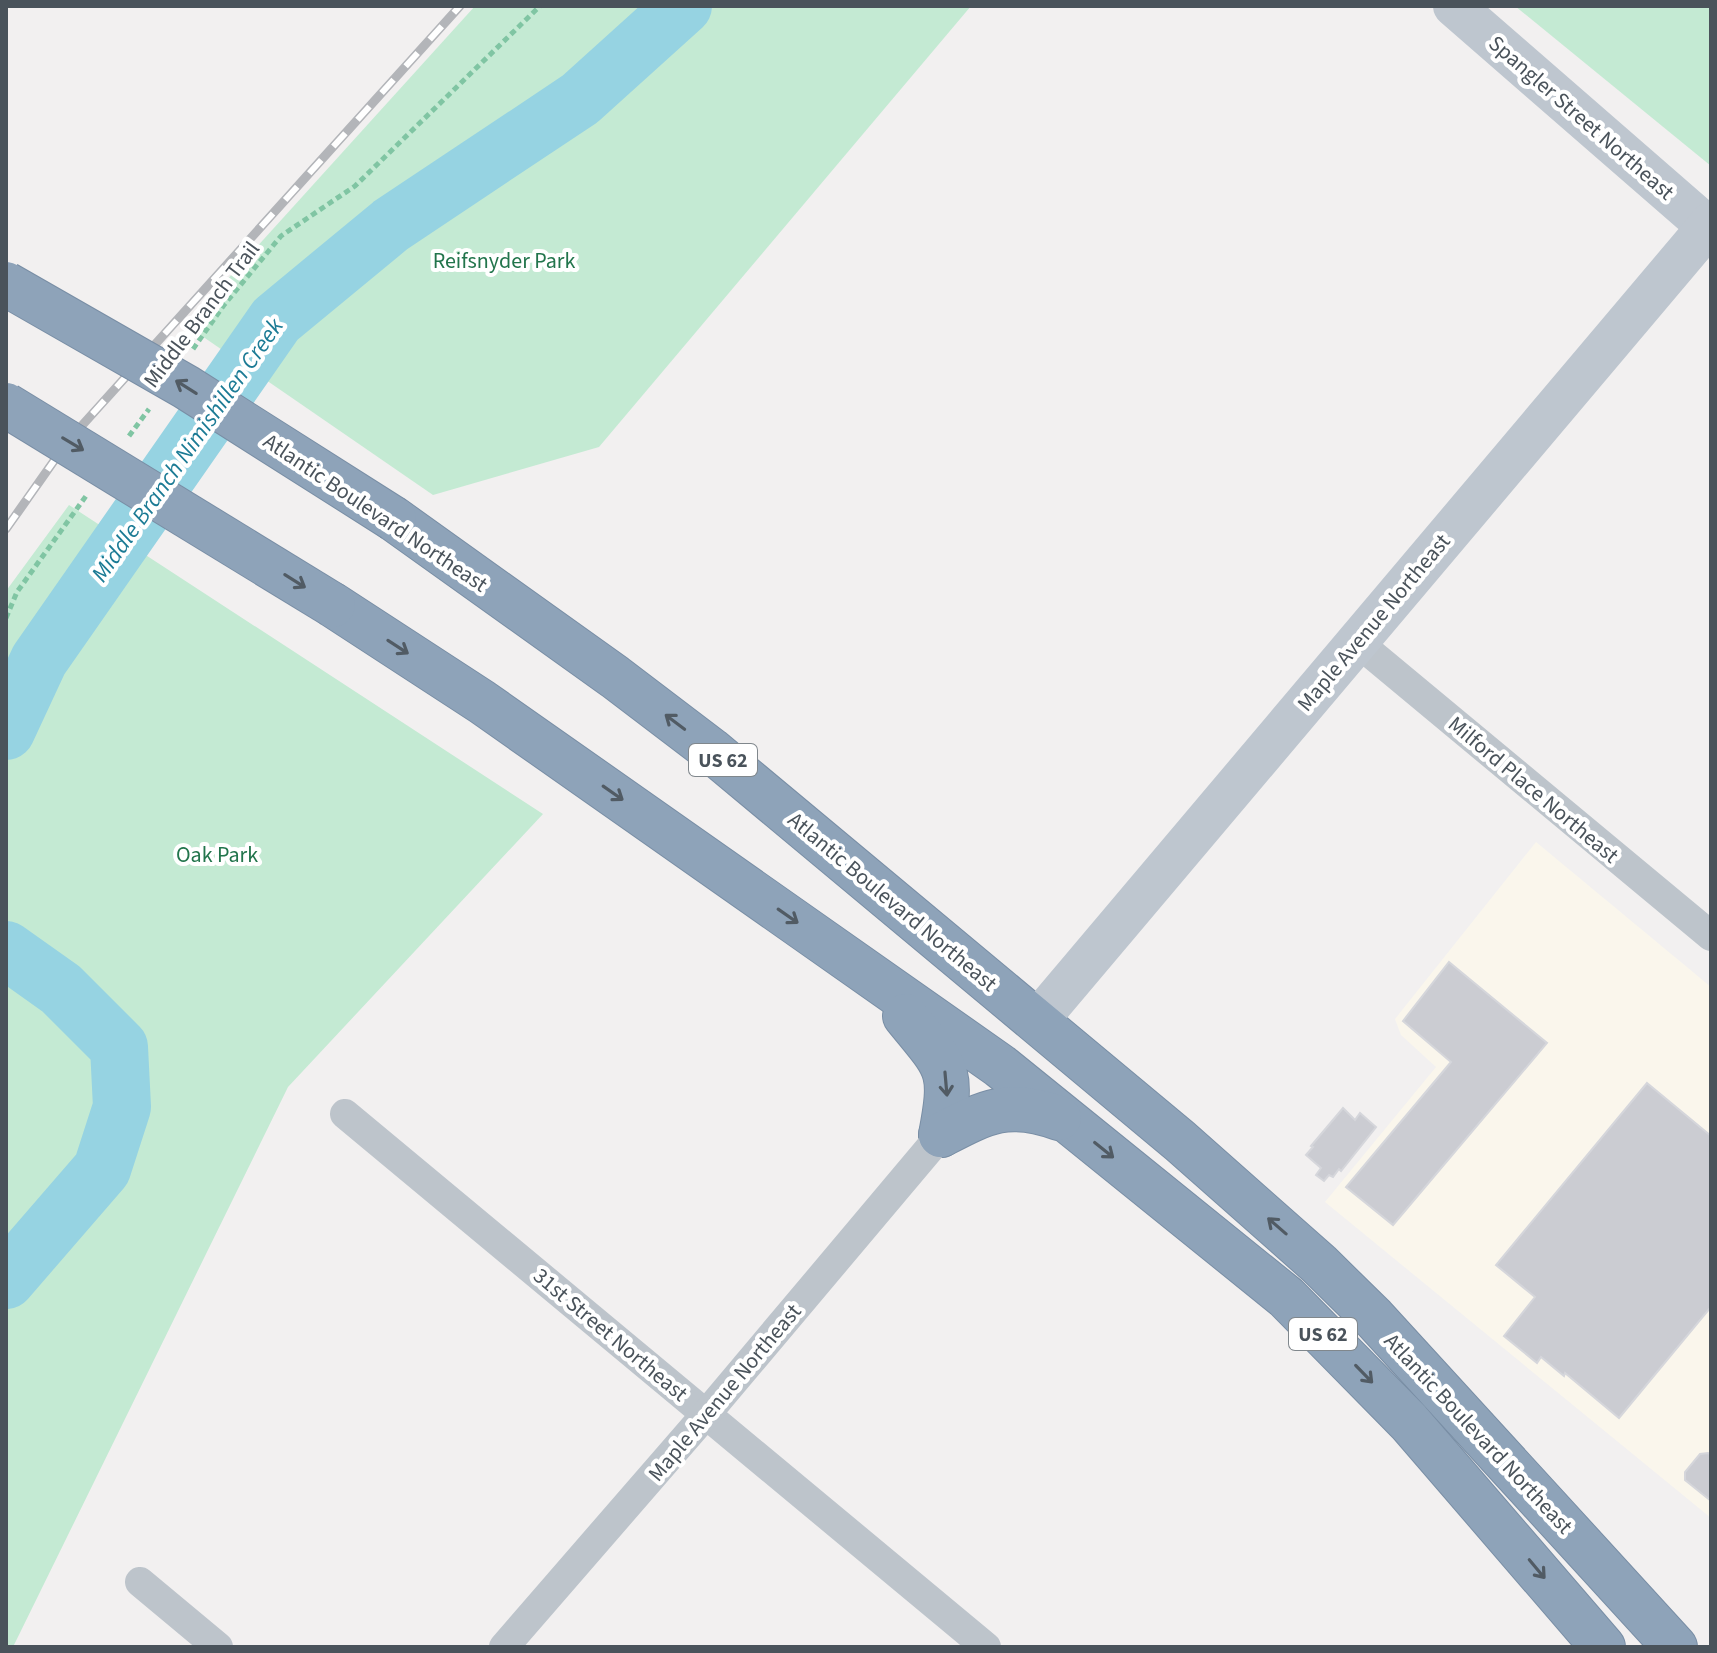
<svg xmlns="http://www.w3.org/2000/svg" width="1717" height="1653" viewBox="0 0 1717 1653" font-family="'Source Sans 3',sans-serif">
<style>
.commercial{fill:#faf6ec}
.green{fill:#c4ead3}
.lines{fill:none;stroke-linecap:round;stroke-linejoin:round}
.river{stroke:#96d3e2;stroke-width:58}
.building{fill:#cbccd2;stroke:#d5d6db;stroke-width:2}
.highway-casing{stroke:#798ea5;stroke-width:46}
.path{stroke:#80c5a3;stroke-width:5;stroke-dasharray:6 4;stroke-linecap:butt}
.street{stroke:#bdc4cb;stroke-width:30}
.secondary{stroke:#bec6cf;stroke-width:42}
.highway{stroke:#8ea3b9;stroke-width:44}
.rail-casing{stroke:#b3b5b9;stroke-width:9}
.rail{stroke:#fff;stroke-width:6;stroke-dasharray:18;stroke-linecap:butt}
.highway-bridge-casing{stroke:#798ea5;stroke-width:46;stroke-linecap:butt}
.highway-bridge{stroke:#8ea3b9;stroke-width:44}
.oneway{stroke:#515b64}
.labels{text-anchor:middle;stroke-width:8;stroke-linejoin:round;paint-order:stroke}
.shield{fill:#fff;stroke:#80878c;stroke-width:2}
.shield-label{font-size:20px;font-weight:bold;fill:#4a535b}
.street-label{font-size:22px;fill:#4a535b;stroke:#fff}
.park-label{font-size:22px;fill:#22754c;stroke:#fff}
.water-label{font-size:24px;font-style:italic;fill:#1c7b95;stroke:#fff}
</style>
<rect width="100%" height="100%" fill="#f2f0f0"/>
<polygon class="commercial" points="1536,842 1711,987 1711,1518 1325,1202 1436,1067 1401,1035 1395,1019"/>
<g class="green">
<polygon points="475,6 971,6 599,447 433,495 186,325"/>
<polygon points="1515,6 1711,6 1711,166"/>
<polygon points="69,505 543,814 288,1087 13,1647 6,1647 6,591"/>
</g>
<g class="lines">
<g class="river">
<polyline points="6,731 39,660 276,320 391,225 580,99 683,6"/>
<polyline points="6,950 61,989 119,1047 122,1107 102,1169 6,1280"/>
</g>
</g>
<g class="building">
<polygon points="1449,962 1547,1043 1393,1225 1346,1187 1451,1062 1403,1021"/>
<polygon points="1647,1083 1711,1136 1711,1307 1619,1418 1565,1373 1564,1376 1541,1357 1537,1363 1504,1336 1535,1297 1496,1265"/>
<polygon points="1343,1108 1355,1120 1360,1113 1376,1127 1341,1171 1339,1169 1333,1177 1329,1175 1324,1181 1316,1175 1321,1168 1306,1155 1313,1147 1311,1146"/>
<polygon points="1708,1453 1711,1455 1711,1501 1685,1480 1685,1472 1700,1454"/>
</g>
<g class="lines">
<g class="highway-casing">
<g id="highway">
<polyline points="394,519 615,677 711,750 1180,1141 1319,1264 1374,1318 1675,1647"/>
<polyline points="333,605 482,702 1000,1066 1286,1297 1409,1422 1603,1647"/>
<path d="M905 1016C947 1068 954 1067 941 1135"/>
<path d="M941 1135C987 1111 1008 1100 1059 1118"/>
</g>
</g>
<g class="path">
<polyline points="193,349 224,305 281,236 355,186 540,6"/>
<polyline points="129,436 149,409"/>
<polyline points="6,618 17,592 86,496"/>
</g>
<g class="street">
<polyline points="1356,641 1711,936"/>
<polyline points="345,1114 986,1647"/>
<polyline points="140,1582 218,1647"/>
<polyline points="504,1647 707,1413 941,1135"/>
</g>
<g class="secondary">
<polyline points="1454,6 1708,227"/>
<polyline points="1037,1021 1711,223"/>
</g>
<use href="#highway" class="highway"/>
<g class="rail-casing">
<polyline id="rail" points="6,529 68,441 460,6"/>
</g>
<use href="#rail" class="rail"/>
<g class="highway-bridge-casing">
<g id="highway-bridge">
<polyline points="6,284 186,387 394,519"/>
<polyline points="6,405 333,605"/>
</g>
</g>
<use href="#highway-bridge" class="highway-bridge"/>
</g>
<defs><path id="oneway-shaft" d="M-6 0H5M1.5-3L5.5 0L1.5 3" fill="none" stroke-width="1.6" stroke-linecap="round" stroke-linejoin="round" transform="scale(2)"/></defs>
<g class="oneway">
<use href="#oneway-shaft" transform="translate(186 387) rotate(-148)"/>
<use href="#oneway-shaft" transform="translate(73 444) rotate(31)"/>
<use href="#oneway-shaft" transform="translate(295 581) rotate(32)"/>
<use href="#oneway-shaft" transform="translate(398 647) rotate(33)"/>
<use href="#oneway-shaft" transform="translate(675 722) rotate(-143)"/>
<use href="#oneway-shaft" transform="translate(613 793) rotate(35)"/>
<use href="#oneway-shaft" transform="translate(788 916) rotate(35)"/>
<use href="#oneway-shaft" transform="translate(946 1084) rotate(85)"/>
<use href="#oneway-shaft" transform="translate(1104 1150) rotate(39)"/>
<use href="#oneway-shaft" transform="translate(1277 1226) rotate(-139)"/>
<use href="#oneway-shaft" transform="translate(1364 1374) rotate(46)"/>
<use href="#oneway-shaft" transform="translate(1537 1569) rotate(50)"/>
</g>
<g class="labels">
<g class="shield">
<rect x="689" y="744" width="68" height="32" rx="6"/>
<rect x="1289" y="1318" width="68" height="32" rx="6"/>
</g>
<g class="shield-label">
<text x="723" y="767">US 62</text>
<text x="1323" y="1341">US 62</text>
</g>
<g class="street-label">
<text transform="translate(1582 117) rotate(41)" y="8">Spangler Street Northeast</text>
<text transform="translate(201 314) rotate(-53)" y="8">Middle Branch Trail</text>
<text transform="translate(376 512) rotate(34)" y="8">Atlantic Boulevard Northeast</text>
<text transform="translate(1373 622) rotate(-50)" y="8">Maple Avenue Northeast</text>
<text transform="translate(1534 789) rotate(40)" y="8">Milford Place Northeast</text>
<text transform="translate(893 901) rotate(40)" y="8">Atlantic Boulevard Northeast</text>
<text transform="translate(611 1334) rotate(40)" y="8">31st Street Northeast</text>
<text transform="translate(724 1392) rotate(-50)" y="8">Maple Avenue Northeast</text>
<text transform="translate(1479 1433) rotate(47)" y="8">Atlantic Boulevard Northeast</text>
</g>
<g class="park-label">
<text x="504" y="268">Reifsnyder Park</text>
<text x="217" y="862">Oak Park</text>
</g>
<g class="water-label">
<text transform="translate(187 450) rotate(-55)" y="8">Middle Branch Nimishillen Creek</text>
</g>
</g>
<rect width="1717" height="1653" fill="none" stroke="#4a535b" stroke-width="16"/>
</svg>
